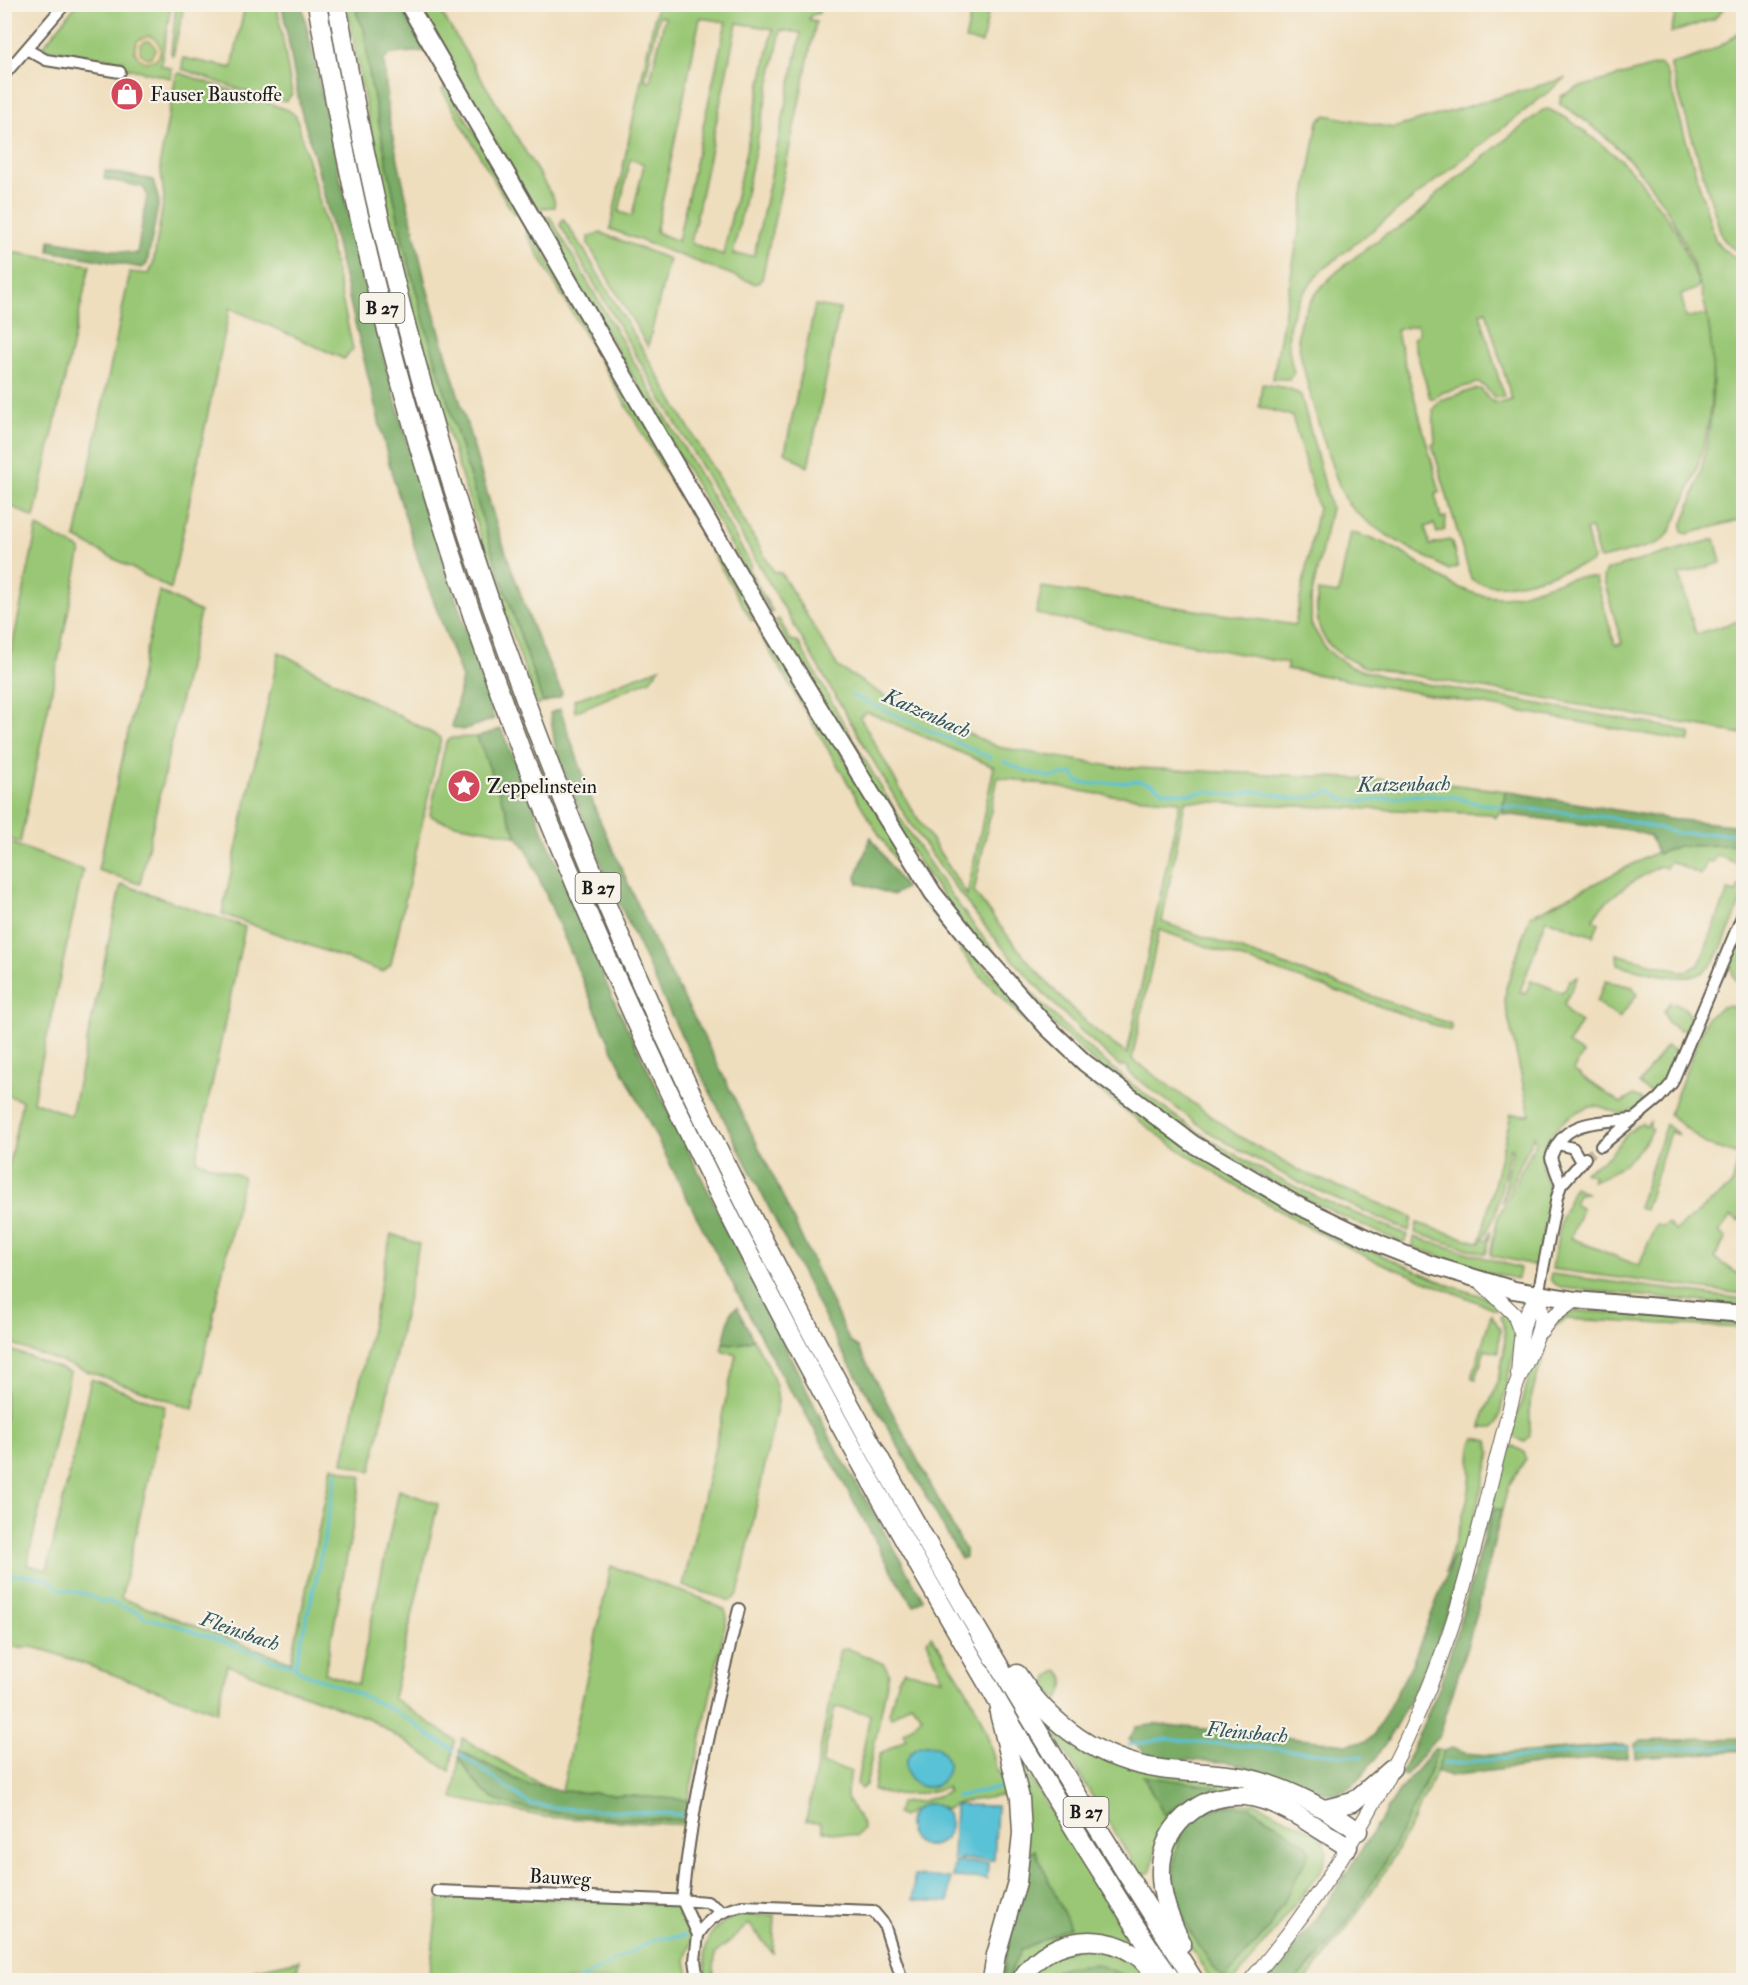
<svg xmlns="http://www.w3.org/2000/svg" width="1748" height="1985" viewBox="0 0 1748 1985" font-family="'IM FELL Double Pica',serif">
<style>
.green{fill:#99c775;stroke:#5a7248;stroke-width:1.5;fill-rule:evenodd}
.forest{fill:#7aac66;stroke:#4b6441;stroke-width:1.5}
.sand{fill:#eeda9e;stroke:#857b5d;stroke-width:1.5;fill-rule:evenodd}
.water{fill:#5ac2d6;stroke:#3b6f79;stroke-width:1.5}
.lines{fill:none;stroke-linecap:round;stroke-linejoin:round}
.stream{stroke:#5ac2d6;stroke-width:3}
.minor-tunnel{stroke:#c5b79d;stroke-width:10;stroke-dasharray:10 5;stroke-linecap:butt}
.minor-casing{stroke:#666054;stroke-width:14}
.tertiary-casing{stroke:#666054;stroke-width:16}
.secondary-casing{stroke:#666054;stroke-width:20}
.trunk-casing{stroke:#666054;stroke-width:21}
.minor{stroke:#fff;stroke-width:10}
.tertiary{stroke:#fff;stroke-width:14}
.secondary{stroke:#fff;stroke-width:16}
.trunk{stroke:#fff;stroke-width:18}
.labels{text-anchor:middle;stroke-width:4.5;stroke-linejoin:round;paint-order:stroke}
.shield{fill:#f7f3e8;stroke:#5e5c59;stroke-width:1.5}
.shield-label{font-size:18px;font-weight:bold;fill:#1c1c1c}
.poi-label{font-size:20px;fill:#1c1c1c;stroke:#f7f3e8;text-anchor:start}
.street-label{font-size:20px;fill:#1c1c1c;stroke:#f7f3e8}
.water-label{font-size:21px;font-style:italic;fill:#32565d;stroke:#f7f3e8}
</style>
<rect width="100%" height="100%" fill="#f7f3e8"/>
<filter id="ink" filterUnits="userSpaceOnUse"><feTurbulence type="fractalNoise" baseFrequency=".0167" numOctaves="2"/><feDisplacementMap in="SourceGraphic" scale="12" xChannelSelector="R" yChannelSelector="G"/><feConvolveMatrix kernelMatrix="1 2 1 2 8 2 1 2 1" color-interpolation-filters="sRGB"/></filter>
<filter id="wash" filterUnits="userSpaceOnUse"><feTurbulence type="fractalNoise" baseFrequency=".008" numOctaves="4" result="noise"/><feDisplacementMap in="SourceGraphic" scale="24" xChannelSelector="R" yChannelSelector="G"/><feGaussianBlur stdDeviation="1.35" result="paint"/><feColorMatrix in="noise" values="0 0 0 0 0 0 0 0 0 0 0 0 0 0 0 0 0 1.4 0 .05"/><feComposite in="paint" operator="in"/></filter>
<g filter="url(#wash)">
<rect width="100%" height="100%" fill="#efdebd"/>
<g class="green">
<path d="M76 5H171L161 65 172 69 171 78 122 67 123 61 42 48ZM149 36 154 38 160 54 157 58 146 62 134 51 138 40Z"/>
<polygon points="176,5 184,5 173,56 171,53"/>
<polygon points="245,5 277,5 292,94 286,101 266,99 182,69 183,58 232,68"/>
<path d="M347 5H356L357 15 364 29 370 79 403 242 426 328 491 548 543 703 537 705C457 477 387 244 347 5Z"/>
<polygon points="416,5 437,5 554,199 555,207 541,208 532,204"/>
<path d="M657 5H820L819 13 810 16 809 19 816 22 762 279 756 284 610 229ZM659 16 665 17 650 81 645 80ZM700 18 726 22 678 241 656 232ZM737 23 773 29 723 255 691 243ZM781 30 801 33 754 256 733 254ZM630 159 644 164 632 216 619 212Z"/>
<polygon points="973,5 990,5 982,43 965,40"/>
<polygon points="1677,5 1677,4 1727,5 1714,19 1671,33"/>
<path d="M1743 27V255L1728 245 1722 237 1671 68V64C1696 58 1727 47 1743 27Z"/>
<circle cx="147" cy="49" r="9"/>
<path d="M1660 64 1666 71 1715 239 1722 249 1743 262V519L1687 534 1682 532V526C1748 372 1708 193 1560 104L1561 96 1577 88Z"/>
<polygon points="180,73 288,110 296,116 326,225 353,349 344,359 230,308 171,589 75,538 130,272 149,274 153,264 164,198 160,162 176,75"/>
<path d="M1566 78 1322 270C1290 306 1281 326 1294 373L1289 379H1273L1318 121 1326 115 1393 128Z"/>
<polygon points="446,85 518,206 518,211 513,213 442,90"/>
<path d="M1548 109 1568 119 1619 158 1639 179 1676 230 1699 284 1696 289 1681 295 1686 317 1707 315C1719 380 1711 443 1683 504 1678 515 1672 532 1663 540 1656 546 1613 556 1601 559L1599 558 1591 529 1586 530 1593 558 1592 562C1562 570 1497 598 1471 579L1432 444 1435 443 1433 409 1440 400 1476 389H1481C1491 404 1495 405 1512 400L1486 311 1480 313 1504 397 1495 398 1483 385 1478 383 1441 393 1433 399 1430 398 1413 339 1419 333 1417 325 1396 330 1440 492 1435 494 1441 518 1446 517 1445 530 1437 533 1434 524 1425 527 1430 545 1449 540 1452 542 1458 567 1449 570C1417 551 1376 534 1350 506 1335 489 1299 362 1298 337 1298 328 1300 319 1305 311 1322 277 1358 256 1387 233 1408 226 1424 211 1437 194L1543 110Z"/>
<polygon points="547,217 550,217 751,564 749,570 773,612 771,613 542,221"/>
<path d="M563 219 584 250 774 572 781 573 838 667 888 698 998 747 1117 767 1431 782 1505 791 1502 809 1495 818 1491 814 1185 801 1162 922 1451 1024V1031L1159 930 1132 1059 1237 1135 1298 1170 1412 1217 1409 1231 1290 1178 1238 1149 1209 1132 1128 1072 1129 1069 1123 1064 1121 1067C1034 992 973 917 909 822L560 225ZM867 712 994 767 967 895 908 803 860 717ZM998 777 1098 794 1180 801 1127 1054C1068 1015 1016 948 974 892Z"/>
<polygon points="529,228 711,535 755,619 752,621 528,237 526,230"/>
<polygon points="601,233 669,259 648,347 588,244 588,237"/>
<polygon points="5,251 90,265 34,518 5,503"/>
<polygon points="815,305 840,309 808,467 785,452"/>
<polygon points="1262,384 1288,388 1301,395 1331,508 1311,599 1311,624 1325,648 1337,658 1351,667 1386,677 1674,728 1691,734 1689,742 1287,669 1287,663 1036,614 1042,587 1295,625 1318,508 1292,416 1259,407"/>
<polygon points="37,527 81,550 20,843 5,837 5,681"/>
<path d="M1351 532C1363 537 1375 539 1386 544 1423 561 1455 597 1498 597 1528 598 1569 570 1596 579L1615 645 1622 644 1603 577 1606 570 1715 539 1721 563 1679 575 1696 634 1742 620 1743 614V734L1365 667C1326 651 1312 633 1318 591L1338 594Z"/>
<polygon points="159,591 200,612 140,884 98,870"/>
<path d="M779 619 791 640 798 642C852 738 905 835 972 923 1057 1034 1174 1129 1300 1189 1335 1206 1372 1220 1408 1235L1403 1243C1332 1213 1262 1179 1196 1138 1086 1069 986 964 915 856 865 780 821 699 775 621Z"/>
<polygon points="761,628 956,935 1029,1017 1114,1094 1144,1117 1234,1176 1349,1241 1451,1286 1488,1298 1504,1308 1497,1310 1371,1259 1312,1229 1229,1182 1172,1145 1110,1099 1063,1060 978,973 920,898 871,822 759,633"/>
<polygon points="279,652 441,738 391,964 383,972 222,914"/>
<polygon points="660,668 650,680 575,712 574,700"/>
<path d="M477 737 517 837C497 828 437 826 430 814L446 742 452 738Z"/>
<polygon points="5,841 83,870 33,1101 71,1116 121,884 245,927 196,1160 243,1177 193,1409 5,1342 5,1183 22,1101 5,1094"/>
<path d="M1743 845V866L1716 855 1713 862 1707 861 1701 875 1670 861 1666 868 1660 866C1635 880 1607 895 1593 919L1599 923 1593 936 1546 919 1520 992 1526 994 1531 980 1561 992 1565 990 1569 980 1578 977 1564 1004 1569 1014 1581 1022 1568 1044 1583 1054 1573 1070 1621 1103 1634 1095 1641 1098 1643 1103C1611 1128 1612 1099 1587 1108 1565 1115 1538 1141 1542 1166 1544 1177 1550 1185 1549 1197 1548 1220 1541 1244 1537 1266L1490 1255 1498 1217 1536 1142 1534 1136 1502 1203 1513 1148H1510L1495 1216 1483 1239 1487 1240 1491 1231 1486 1254 1415 1233 1417 1223 1480 1243 1511 1114 1530 1115 1505 1003 1506 988 1530 916 1657 852 1678 846Z"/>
<path d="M1739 886 1743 891V896C1707 983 1715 989 1618 965L1617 954 1684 972 1699 965 1728 891 1736 893Z"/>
<path d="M1743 929V987C1721 970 1734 951 1743 929Z"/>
<polygon points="1606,981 1633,987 1637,995 1619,1018 1596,1002"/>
<path d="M1670 1002C1685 1004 1695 1015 1687 1029L1680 1030 1668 1023 1664 1011Z"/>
<polygon points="1728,1006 1743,1009 1743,1215 1739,1221 1731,1216 1719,1232 1726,1238 1714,1258 1743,1277 1743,1294 1552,1269 1562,1216 1574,1187 1587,1193 1578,1194 1574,1204 1582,1209 1571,1238 1639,1266 1656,1224 1663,1227 1668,1223 1675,1231 1732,1185 1739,1155 1707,1145 1669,1114 1707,1018 1722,1007"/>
<path d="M1666 1046 1675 1051C1680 1066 1663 1085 1652 1094L1639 1084Z"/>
<path d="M1650 1121V1128L1653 1129C1642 1152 1616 1174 1592 1181L1594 1176 1584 1172 1609 1156 1626 1135 1642 1122 1645 1126Z"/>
<polygon points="1666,1124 1679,1135 1670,1132 1645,1210 1638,1208"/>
<polygon points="391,1234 419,1244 371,1472 343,1462"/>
<polygon points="1414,1237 1520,1268 1518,1279 1479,1270 1413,1247"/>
<path d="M1551 1274 1743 1299V1306L1564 1288C1558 1286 1547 1282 1551 1274Z"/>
<path d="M1582 1311 1743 1321V1328L1566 1319 1553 1328 1549 1335 1530 1402V1436L1524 1442 1513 1437 1514 1424 1543 1337C1551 1322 1565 1312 1582 1311Z"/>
<path d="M1507 1312 1515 1335V1346L1498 1423 1494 1428H1482C1480 1416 1490 1404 1494 1392 1501 1371 1511 1337 1500 1317Z"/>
<polygon points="1491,1314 1500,1329 1498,1352 1485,1349 1476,1379 1472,1378"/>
<polygon points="753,1339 767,1363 776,1386 778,1402 738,1594 731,1601 683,1586 736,1355 721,1350 723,1343 739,1344"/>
<polygon points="5,1348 70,1372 27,1565 47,1570 91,1379 165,1406 121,1598 291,1662 332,1466 362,1477 325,1673 358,1684 399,1490 438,1504 393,1698 455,1740 450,1771 370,1719 227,1665 217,1712 48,1651 31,1647 5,1647"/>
<path d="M1475 1438 1488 1441 1491 1453 1463 1558 1454 1556 1445 1573C1453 1543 1466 1515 1470 1484 1472 1470 1467 1449 1475 1438Z"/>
<polygon points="1513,1446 1524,1452 1526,1459 1509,1485 1502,1510 1494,1509 1469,1593 1499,1472 1505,1452"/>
<polygon points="611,1566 703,1599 725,1610 727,1616 688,1800 562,1791"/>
<path d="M931 1636C964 1682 985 1714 997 1771 1007 1777 1007 1784 1006 1795 987 1799 961 1799 946 1809 928 1799 918 1806 903 1817L897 1814 900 1803 923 1801 948 1792 946 1787C921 1796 898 1797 873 1790L879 1755 906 1739 903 1734 922 1717 911 1703 891 1718 889 1714 898 1679 904 1671 943 1679 927 1641Z"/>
<path d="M847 1648 884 1664 889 1673 866 1785 861 1789 857 1783 870 1714 835 1707 822 1764 851 1771C849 1780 845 1791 848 1800 851 1811 863 1816 863 1829L857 1836 823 1831 821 1822 806 1821 840 1649Z"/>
<path d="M1058 1670C1069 1679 1064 1687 1059 1699L1044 1689 1049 1676Z"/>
<path d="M1054 1728 1080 1748 1240 1783 1285 1798 1340 1828V1832L1258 1792 1167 1826 1157 1844 1151 1871 1142 1877 1051 1729ZM1144 1777 1218 1788 1191 1798 1164 1815Z"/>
<polygon points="462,1738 542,1785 528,1785 460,1751"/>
<path d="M1438 1750 1444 1751C1412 1835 1363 1912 1306 1980H1295L1316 1961 1393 1848 1424 1786Z"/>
<path d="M459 1758C467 1769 476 1786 487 1794 521 1820 641 1818 687 1821V1825L545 1817 453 1798Z"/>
<polygon points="1020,1761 1133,1945 1103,1935 1021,1966 1012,1980 1006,1980 1020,1950 1069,1927 1035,1850 1029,1852 1024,1893 1010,1936 1002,1980 996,1980 1003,1943"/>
<path d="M1256 1803 1321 1836C1330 1850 1327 1858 1320 1872L1242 1972 1234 1980H1211L1180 1930 1165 1868 1169 1847 1210 1804Z"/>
<polygon points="444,1895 678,1903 692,1938 686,1961 690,1980 429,1980 438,1901"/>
<path d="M742 1914 775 1915 773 1953 749 1924 715 1954 714 1973 707 1976C701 1943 708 1925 742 1914Z"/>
<polygon points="1081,1946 1124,1955 1152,1980 1130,1980 1126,1976 1048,1975 1045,1980 1025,1980 1041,1960"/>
<polygon points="299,1960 295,1980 252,1980 254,1970"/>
</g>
<g class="forest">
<polygon points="282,5 302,5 366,294 413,463 494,719 463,730 452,727 462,678 419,561 391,471 317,166 300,107"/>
<polygon points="356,5 400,5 425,51 391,54 384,60 389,120 426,285 497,527 532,626 562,693 560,697 543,703 491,548 426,328 403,242 370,79 364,29 357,15"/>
<polygon points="105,171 153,180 159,201 147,264 142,268 49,251 50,240 137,254 147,195 143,187 104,179"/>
<polygon points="560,709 597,814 659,952 698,1025 775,1180 850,1342 858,1347 965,1550 965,1557 961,1559 888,1428 841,1350 672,1017 602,866 556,751 550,713"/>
<polygon points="501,729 612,997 833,1443 923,1599 914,1606 894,1575 798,1400 787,1386 693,1210 612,1049 526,848 517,837 477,737"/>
<polygon points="1505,791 1669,819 1743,826 1743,845 1678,846 1658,854 1650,836 1630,830 1503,814"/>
<polygon points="871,837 905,888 893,895 858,883 856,877"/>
<polygon points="737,1307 753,1339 739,1344 723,1343 731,1312"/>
<polygon points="1494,1509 1502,1510 1476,1617 1440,1734 1405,1776 1401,1774 1440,1686"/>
<path d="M1454 1556 1463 1558C1456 1580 1451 1603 1444 1624 1431 1658 1373 1788 1337 1793 1316 1796 1263 1770 1237 1764 1218 1759 1159 1762 1147 1754 1141 1750 1135 1744 1129 1740L1136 1727 1158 1724 1346 1744 1364 1742 1374 1735 1412 1664Z"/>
<polygon points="1743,1738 1743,1751 1636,1758 1635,1744 1641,1741"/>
<polygon points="1620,1745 1629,1746 1628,1757 1568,1761 1450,1776 1436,1771 1444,1751 1452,1748 1465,1753 1489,1755"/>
<path d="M1435 1748 1438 1750C1407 1829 1358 1922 1295 1980H1267L1318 1917 1400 1790Z"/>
<path d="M459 1751 528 1785H542L562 1791 688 1800 687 1821C641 1818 521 1820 487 1794 476 1786 467 1769 459 1758Z"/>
<polygon points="1143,1776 1219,1787 1191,1798 1164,1815"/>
<path d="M1226 1806 1250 1807 1307 1845 1310 1853 1267 1931 1223 1980C1192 1937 1165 1902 1177 1847 1180 1835 1188 1818 1199 1813 1207 1810 1217 1808 1226 1806Z"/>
<polygon points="1035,1850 1070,1927 1021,1950 1006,1980 1002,1980 1010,1936 1024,1893 1029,1852"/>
<path d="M1096 1964 1126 1976 1130 1980H1045C1056 1965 1079 1966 1096 1964Z"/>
</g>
<path class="sand" d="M149 36C160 40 163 49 157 59L146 62C135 58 132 50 138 40ZM147 40 152 42 156 49 151 57 147 58 140 53V44Z"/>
<g class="water">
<circle cx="927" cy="1766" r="21"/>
<circle cx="929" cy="1825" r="21"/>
<polygon points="955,1805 997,1806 994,1860 953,1859"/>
<polygon points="954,1862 988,1863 987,1879 953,1877"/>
<polygon points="914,1876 950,1878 949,1902 913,1900"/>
</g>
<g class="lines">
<g class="stream">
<polyline points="851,695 991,758"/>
<polyline points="1004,761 1025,771 1050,777 1073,774 1078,782 1094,784 1140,781 1152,784 1162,791 1191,794 1206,791 1235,796 1254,791 1297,799 1323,795 1329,791 1343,799 1368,801 1415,795 1455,797 1475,803 1615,818 1678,833 1744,834"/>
<path d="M4 1574C23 1577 45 1571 59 1589L86 1594 102 1602 107 1601 140 1613 144 1618C153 1619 177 1625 187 1629 194 1632 197 1635 206 1635L272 1660 295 1666 299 1671C346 1690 392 1703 430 1736 437 1742 446 1743 453 1750"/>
<polyline points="295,1666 317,1575 337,1472"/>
<polyline points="1129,1745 1167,1739 1363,1757"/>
<polyline points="1637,1749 1744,1747"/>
<polyline points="460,1754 530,1804 561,1808 690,1815"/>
<polyline points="1443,1764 1628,1748"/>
<polyline points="956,1797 1003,1787"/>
<polyline points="579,1980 655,1939 685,1936"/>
</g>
</g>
</g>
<g filter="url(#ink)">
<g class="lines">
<polyline class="minor-tunnel" points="1585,1158 1601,1146"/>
<g class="minor-casing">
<g id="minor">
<polyline points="28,50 46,60 120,72"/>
<polyline points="4,75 65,4"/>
<polyline points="1558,1144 1573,1148 1581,1162"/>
<polyline points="1601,1146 1659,1098 1672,1083 1744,912"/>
<path d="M1561 1185 1551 1158C1563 1118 1600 1123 1631 1119"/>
<polyline points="1538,1295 1557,1197 1561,1185 1585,1158"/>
<polyline points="437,1891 694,1901 707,1902 722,1911"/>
<path d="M682 1900C692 1802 715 1705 739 1609"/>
<polyline points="682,1900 698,1935 695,1960 698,1980"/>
<path d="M698 1935C709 1917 722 1911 742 1906L873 1911 884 1924 902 1980"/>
</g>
</g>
<g class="tertiary-casing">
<g id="tertiary">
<polyline points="1481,1282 1514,1314 1521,1333"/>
<polyline points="1541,1331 1551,1318 1575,1300"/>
<path d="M1518 1375C1520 1347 1520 1317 1538 1295"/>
<path d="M1251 1980C1338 1878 1407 1758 1450 1631 1474 1560 1488 1487 1508 1416 1511 1404 1513 1392 1518 1381 1529 1353 1548 1325 1538 1295"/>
</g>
</g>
<g class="secondary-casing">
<polyline id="secondary" points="408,4 766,621 882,811 933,893 974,944 1047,1027 1085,1063 1193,1144 1295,1204 1381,1245 1432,1265 1514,1290 1575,1300 1744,1314"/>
</g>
<g class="trunk-casing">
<g id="trunk">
<path d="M317 4C360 258 429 509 521 750 628 1027 764 1294 911 1552 971 1656 1031 1760 1095 1862 1120 1901 1144 1942 1172 1980"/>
<path d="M337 4C456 723 804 1374 1194 1980"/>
<path d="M1017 1674C1050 1725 1100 1761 1161 1769 1188 1773 1216 1772 1243 1777 1283 1786 1324 1807 1358 1831"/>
<polyline points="1325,1809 1353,1802 1392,1768"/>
<path d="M1182 1943C1158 1899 1146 1844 1193 1810 1208 1799 1227 1795 1245 1796 1282 1800 1317 1829 1348 1847"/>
<polyline points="992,1980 996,1955 1017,1882 1022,1833 1020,1798 999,1713"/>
<path d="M1021 1980C1044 1940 1097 1929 1136 1955 1146 1962 1151 1972 1161 1978"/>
</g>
</g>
<use href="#minor" class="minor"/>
<use href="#tertiary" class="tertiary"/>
<use href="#secondary" class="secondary"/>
<use href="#trunk" class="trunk"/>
</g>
</g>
<defs>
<g id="shop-disc" transform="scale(1.725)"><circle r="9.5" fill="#d1495b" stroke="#f7f3e8"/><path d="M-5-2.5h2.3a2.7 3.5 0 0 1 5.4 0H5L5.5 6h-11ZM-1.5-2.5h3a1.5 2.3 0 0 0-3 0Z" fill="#fff"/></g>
<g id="sight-disc" transform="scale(1.725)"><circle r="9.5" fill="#d1495b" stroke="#f7f3e8"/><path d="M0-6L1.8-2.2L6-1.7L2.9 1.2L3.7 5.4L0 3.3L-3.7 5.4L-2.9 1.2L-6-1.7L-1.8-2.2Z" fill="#fff"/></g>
</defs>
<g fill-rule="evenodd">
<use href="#shop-disc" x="127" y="94"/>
<use href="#sight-disc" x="464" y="786"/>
</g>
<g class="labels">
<g class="shield">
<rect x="359.5" y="293" width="45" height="30" rx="4.5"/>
<rect x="575.5" y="873" width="45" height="30" rx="4.5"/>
<rect x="1063.5" y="1797" width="45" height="30" rx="4.5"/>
</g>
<g class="shield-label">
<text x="382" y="314">B 27</text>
<text x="598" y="894">B 27</text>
<text x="1086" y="1818">B 27</text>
</g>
<g class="poi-label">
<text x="150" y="101">Fauser Baustoffe</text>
<text x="487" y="793">Zeppelinstein</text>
</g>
<g class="street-label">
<text transform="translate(560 1877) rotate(3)" y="7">Bauweg</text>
</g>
<g class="water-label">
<text transform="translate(927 713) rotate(24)" y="7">Katzenbach</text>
<text transform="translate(1404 784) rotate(-1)" y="7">Katzenbach</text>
<text transform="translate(240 1631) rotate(19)" y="7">Fleinsbach</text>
<text transform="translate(1247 1732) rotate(5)" y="7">Fleinsbach</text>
</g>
</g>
<rect width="1748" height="1985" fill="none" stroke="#f7f3e8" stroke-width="24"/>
</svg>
